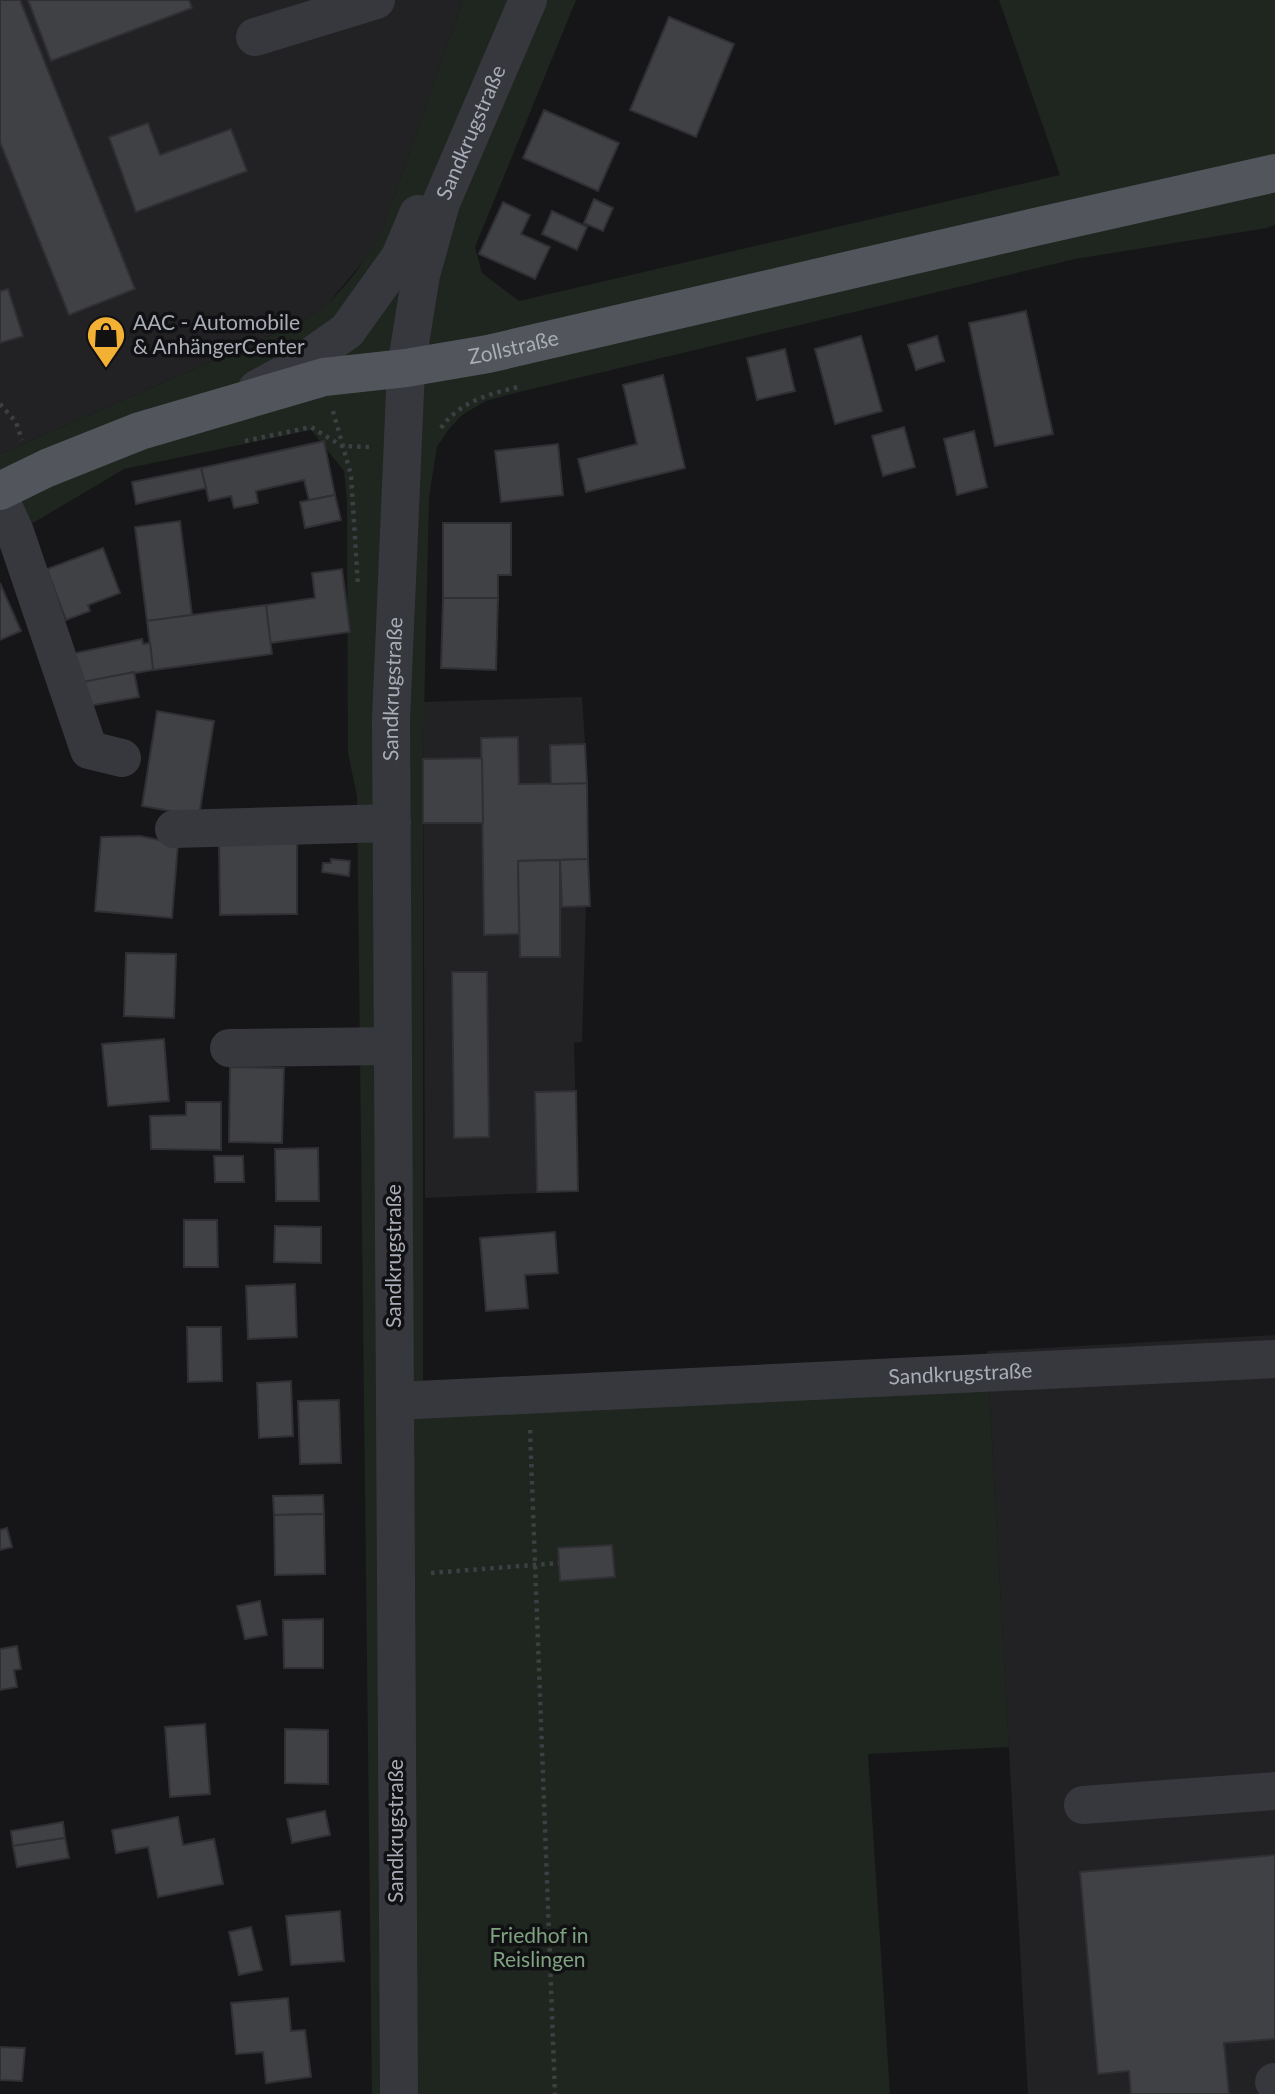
<svg xmlns="http://www.w3.org/2000/svg" width="1275" height="2094" viewBox="0 0 1275 2094" font-family="Lato,sans-serif">
<style>
.built{fill:#222225}
.green{fill:#1e261f}
.building{fill:#404145;stroke:#303034;stroke-width:2}
.lines{fill:none;stroke-linecap:round;stroke-linejoin:round}
.path{stroke:#3d3f44;stroke-width:4.5;stroke-dasharray:3.5 5;stroke-linecap:butt}
.minor{stroke:#37383d;stroke-width:38}
.major{stroke:#53555c;stroke-width:38}
.labels{text-anchor:middle;stroke-width:7;stroke-linejoin:round;paint-order:stroke}
.street-label{font-size:21px;fill:#a8adb8;stroke:#111113}
.poi-label{font-size:21px;fill:#a8adb8;stroke:#111113;text-anchor:start}
.park-label{font-size:21px;fill:#7fa381;stroke:#111113}
</style>
<rect width="100%" height="100%" fill="#161618"/>
<g class="built">
<polygon points="0,0 463,0 384,225 371,252 326,306 295,325 0,454"/>
<polygon points="582,697 585,744 590,906 586,906 582,1042 574,1043 578,1191 425,1198 423,702"/>
<polygon points="1275,1335 1275,2094 1028,2094 987,1351"/>
</g>
<path class="green" d="M463 0H576L475 247 482 273 519 301 1060 175 999 0H1275V225L1267 228 1075 259 515 393 486 401 462 415 449 429 437 447 429 497 423 759V1417L989 1389 1009 1747 868 1754 890 2094H372L357 796 348 753 347 501 344 471 311 430 124 469 33 523 0 539V454L295 325C305 318 318 312 327 304 351 282 370 254 384 225Z"/>
<g class="building">
<polygon points="0,0 20,0 135,289 69,315 0,142"/>
<polygon points="28,0 189,0 192,8 51,61"/>
<polygon points="669,17 734,44 696,137 630,110"/>
<polygon points="544,110 619,143 598,191 523,158"/>
<polygon points="148,123 160,155 231,129 247,171 136,212 109,137"/>
<polygon points="594,199 613,208 603,231 584,223"/>
<polygon points="503,202 530,215 521,234 550,247 535,279 479,254"/>
<polygon points="552,211 587,227 577,250 542,234"/>
<polygon points="8,289 23,336 0,343 0,291"/>
<polygon points="1026,311 1053,434 995,446 969,323"/>
<polygon points="861,336 882,411 835,424 815,349"/>
<polygon points="937,336 944,361 916,370 908,345"/>
<polygon points="785,349 795,391 757,400 747,358"/>
<polygon points="663,375 685,468 586,492 578,459 637,444 623,385"/>
<polygon points="904,427 915,467 883,476 872,436"/>
<polygon points="974,431 987,487 957,495 944,439"/>
<polygon points="324,441 335,495 309,500 304,480 256,491 258,503 234,508 231,496 209,501 201,468"/>
<polygon points="558,444 563,495 501,502 495,451"/>
<polygon points="201,468 206,488 136,504 132,482"/>
<polygon points="335,495 341,520 305,528 300,502"/>
<polygon points="180,521 192,615 147,621 135,527"/>
<polygon points="443,523 511,523 511,575 498,575 498,598 443,598"/>
<polygon points="103,548 120,593 88,605 90,611 66,620 47,569"/>
<polygon points="342,569 350,632 270,643 266,605 315,598 312,573"/>
<polygon points="0,583 21,631 0,640"/>
<polygon points="443,598 498,598 496,670 441,668"/>
<polygon points="266,605 272,654 153,670 147,621"/>
<polygon points="142,639 143,644 150,643 153,670 78,683 71,654"/>
<polygon points="134,672 139,697 83,707 78,683"/>
<polygon points="157,711 214,721 199,816 142,806"/>
<polygon points="518,737 519,784 587,783 588,859 518,861 519,934 484,935 481,738"/>
<polygon points="585,744 587,783 551,784 550,745"/>
<polygon points="482,758 483,823 423,823 423,759"/>
<polygon points="140,836 178,844 172,918 95,911 101,837"/>
<polygon points="297,840 297,914 220,915 219,841"/>
<polygon points="331,859 350,861 349,876 322,872 323,863 331,863"/>
<polygon points="588,859 590,906 562,907 560,860"/>
<polygon points="560,860 560,957 520,957 518,861"/>
<polygon points="126,953 176,954 174,1018 124,1016"/>
<polygon points="452,972 487,972 489,1137 454,1138"/>
<polygon points="164,1039 169,1101 108,1106 102,1044"/>
<polygon points="230,1067 284,1068 282,1143 229,1142"/>
<polygon points="576,1091 578,1191 537,1192 535,1092"/>
<polygon points="186,1102 221,1102 221,1150 151,1149 150,1116 186,1115"/>
<polygon points="318,1148 319,1201 276,1201 275,1149"/>
<polygon points="214,1156 243,1156 244,1182 215,1182"/>
<polygon points="184,1220 217,1220 218,1267 184,1267"/>
<polygon points="275,1226 321,1227 321,1263 274,1262"/>
<polygon points="555,1232 558,1273 525,1275 528,1308 486,1311 480,1238"/>
<polygon points="295,1284 297,1337 248,1339 246,1286"/>
<polygon points="187,1327 221,1327 222,1381 188,1382"/>
<polygon points="291,1381 293,1436 259,1438 257,1383"/>
<polygon points="339,1400 341,1463 300,1464 298,1401"/>
<polygon points="323,1495 324,1514 274,1515 273,1496"/>
<polygon points="324,1514 325,1574 275,1575 274,1515"/>
<polygon points="7,1528 12,1547 0,1550 0,1530"/>
<polygon points="612,1545 615,1577 560,1581 558,1548"/>
<polygon points="260,1601 267,1635 245,1639 237,1606"/>
<polygon points="323,1619 323,1668 284,1668 283,1620"/>
<polygon points="17,1646 21,1669 14,1670 17,1687 0,1690 0,1649"/>
<polygon points="205,1724 210,1794 170,1797 165,1727"/>
<polygon points="285,1729 328,1730 328,1784 285,1783"/>
<polygon points="325,1811 330,1835 292,1843 287,1819"/>
<polygon points="178,1817 183,1845 214,1839 223,1884 158,1897 148,1847 116,1853 112,1830"/>
<polygon points="63,1822 65,1838 13,1846 11,1831"/>
<polygon points="65,1838 69,1858 17,1867 13,1846"/>
<polygon points="1275,1855 1275,2039 1224,2043 1229,2094 1131,2094 1129,2071 1098,2074 1080,1872"/>
<polygon points="340,1911 344,1961 291,1965 286,1916"/>
<polygon points="251,1927 262,1970 239,1975 229,1932"/>
<polygon points="288,1998 291,2031 305,2030 311,2077 266,2083 263,2052 236,2054 231,2003"/>
<polygon points="0,2047 25,2048 22,2081 0,2080"/>
</g>
<g class="lines">
<g class="path">
<polyline points="0,404 16,422 22,440"/>
<polyline points="333,411 351,475 358,586"/>
<path d="M441 428C459 402 489 394 518 387"/>
<polyline points="245,441 311,427 342,446 369,447"/>
<polyline points="530,1430 555,2094"/>
<polyline points="431,1573 559,1563"/>
</g>
<g class="minor">
<polyline points="255,37 376,0"/>
<polyline points="257,389 290,371 347,331 400,257 418,214"/>
<polyline points="0,499 15,532 89,750 122,758"/>
<polyline points="174,829 392,823"/>
<polyline points="229,1048 393,1046"/>
<path id="s1" d="M396 1401 1275 1359"/>
<polyline points="1083,1805 1275,1791"/>
<polyline points="1274,2082 1275,2082"/>
<path id="s2" d="M399 2094 391 720 406 368 421 275 441 203 528 0"/>
</g>
<path class="major" id="s3" d="M0 491 47 468 140 431 324 377 406 368 488 354 1035 227 1275 173"/>
</g>
<defs>
<g id="shop-pin" transform="scale(2.0125)"><path d="M0 17L-7.5 6A9.5 9.5 0 1 1 7.5 6Z" fill="#f2b134" stroke="#111113"/><path d="M-5-2.5h2.3a2.7 3.5 0 0 1 5.4 0H5L5.5 6h-11ZM-1.5-2.5h3a1.5 2.3 0 0 0-3 0Z" fill="#111"/></g>
</defs>
<g fill-rule="evenodd">
<use href="#shop-pin" x="106" y="335"/>
</g>
<g class="labels">
<g class="street-label">
<text dy="7" stroke="none"><textPath href="#s2" startOffset="1972">Sandkrugstraße</textPath></text>
<text dy="7" stroke="none"><textPath href="#s3" startOffset="536">Zollstraße</textPath></text>
<text dy="7" stroke="none"><textPath href="#s2" startOffset="1405">Sandkrugstraße</textPath></text>
<text transform="translate(394 1256) rotate(-90)" y="7">Sandkrugstraße</text>
<text dy="7" stroke="none"><textPath href="#s1" startOffset="565">Sandkrugstraße</textPath></text>
<text transform="translate(396 1831) rotate(-90)" y="7">Sandkrugstraße</text>
</g>
<g class="poi-label">
<text x="133" y="330">AAC - Automobile<tspan x="133" dy="24">&amp; AnhängerCenter</tspan></text>
</g>
<g class="park-label">
<text x="539" y="1943">Friedhof in<tspan x="539" dy="24">Reislingen</tspan></text>
</g>
</g>
</svg>
